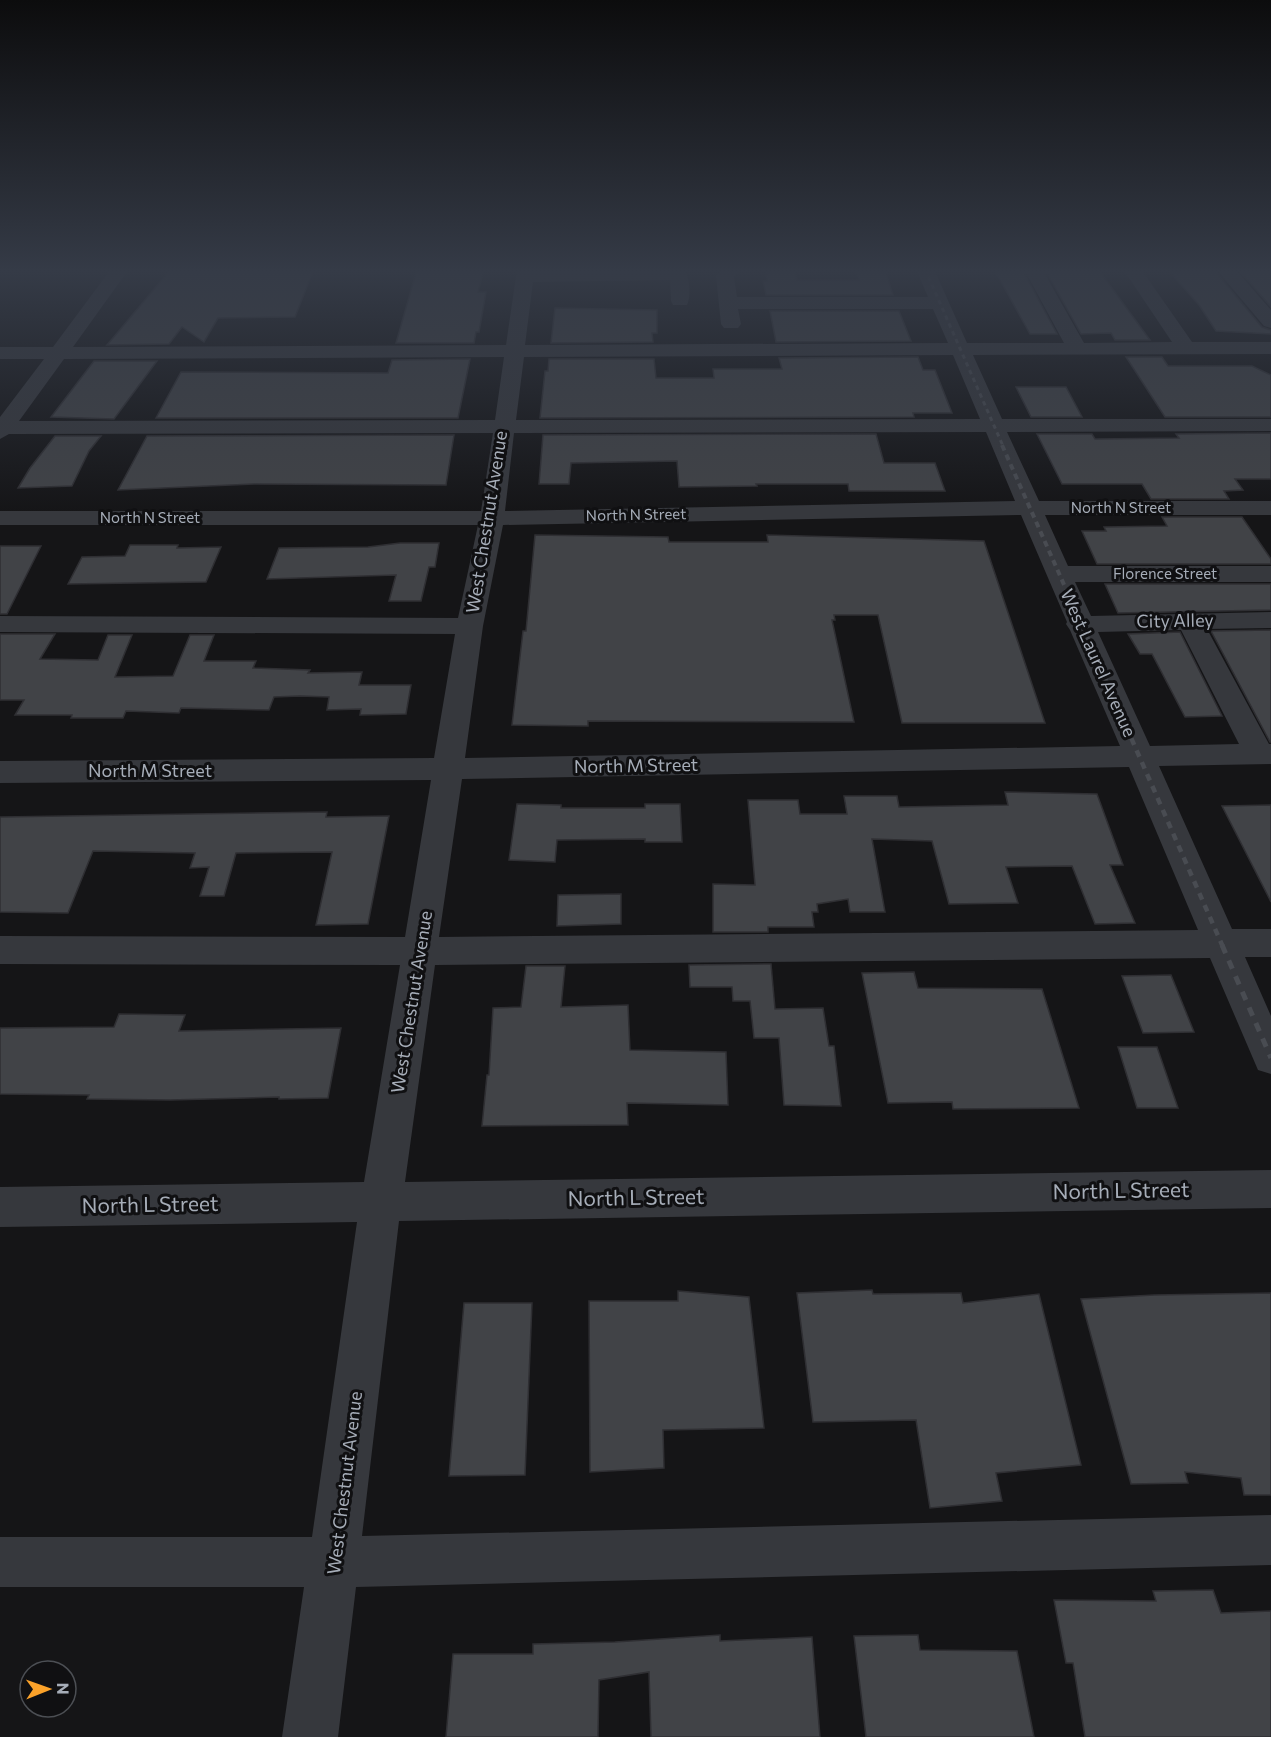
<svg xmlns="http://www.w3.org/2000/svg" width="1271" height="1737" viewBox="0 0 1271 1737" font-family="Commissioner,sans-serif">
<style>
.building{fill:#414347;stroke:#2f2f33;stroke-width:1.5}
.lines{fill:none;stroke-linecap:round;stroke-linejoin:round}
.minor{fill:#36383d;fill-rule:evenodd}
.rail-far3{stroke:#494c52;stroke-width:3;stroke-dasharray:4.5 4;stroke-linecap:butt}
.rail-far2{stroke:#494c52;stroke-width:4;stroke-dasharray:6 4.5;stroke-linecap:butt}
.rail-far1{stroke:#494c52;stroke-width:4.5;stroke-dasharray:7 6;stroke-linecap:butt}
.rail{stroke:#494c52;stroke-width:5;stroke-dasharray:9 8;stroke-linecap:butt}
.labels{text-anchor:middle;stroke-width:6;stroke-linejoin:round;paint-order:stroke}
.far-street-label{font-size:15px;fill:#a6adb8;stroke:#101012}
.street-label{font-size:18px;fill:#a6adb8;stroke:#101012}
.near-street-label{font-size:21px;fill:#a6adb8;stroke:#101012}
</style>
<rect width="100%" height="100%" fill="#151517"/>
<g class="building">
<polygon points="171,269 314,269 295,317 218,318 204,342 182,327 169,344 107,345"/>
<polygon points="417,269 484,269 478,292 486,292 479,332 476,332 474,343 396,343"/>
<polygon points="765,269 794,269 797,280 859,280 856,269 885,269 893,295 766,295 763,281 767,281"/>
<polygon points="994,269 1022,269 1057,334 1030,334"/>
<polygon points="1045,269 1098,269 1150,340 1115,340 1111,333 1081,334"/>
<polygon points="1167,269 1214,270 1262,327 1271,330 1271,334 1216,331 1199,305"/>
<polygon points="1239,270 1271,270 1271,307"/>
<polygon points="555,308 657,310 657,333 652,333 653,342 551,343"/>
<polygon points="770,311 899,311 911,341 776,342"/>
<polygon points="918,357 923,370 935,370 952,413 913,413 914,417 540,418 545,371 548,371 549,359 654,359 656,378 714,378 713,369 782,369 779,358"/>
<polygon points="1126,357 1162,357 1168,366 1252,366 1271,375 1271,417 1165,417"/>
<polygon points="470,359 458,418 156,418 181,372 388,373 392,360"/>
<polygon points="94,361 157,361 114,419 51,417"/>
<polygon points="1016,387 1066,387 1082,417 1031,417"/>
<polygon points="1271,433 1271,479 1235,479 1243,490 1224,491 1229,499 1151,499 1142,484 1062,484 1037,434 1092,434 1095,439 1179,438 1176,434"/>
<polygon points="876,434 884,463 935,463 945,491 849,491 848,484 756,484 757,486 679,487 677,461 571,463 569,484 539,484 543,435"/>
<polygon points="454,435 446,485 254,484 118,490 147,436"/>
<polygon points="55,436 101,436 89,451 72,486 18,488 30,468"/>
<polygon points="1162,517 1242,517 1271,559 1271,564 1097,564 1082,531 1106,531 1104,527 1167,526"/>
<polygon points="535,535 668,537 669,542 768,542 767,535 984,541 1045,723 902,723 878,615 834,615 835,620 832,620 854,722 588,721 588,726 512,725 523,631 526,631"/>
<polygon points="400,543 439,543 435,567 429,567 421,601 389,601 396,575 267,579 279,548 368,547"/>
<polygon points="130,545 178,545 177,548 221,547 206,582 68,584 82,557 125,556"/>
<polygon points="0,546 41,546 7,614 0,614"/>
<polygon points="1105,584 1271,584 1271,610 1118,613"/>
<polygon points="1271,630 1271,742 1270,742 1211,631"/>
<polygon points="1180,632 1222,716 1185,717 1152,654 1140,654 1128,634"/>
<polygon points="0,634 55,634 40,659 98,660 108,635 132,635 115,677 173,676 190,635 214,635 204,661 256,661 253,668 310,670 308,673 362,672 359,685 411,685 406,714 360,715 361,709 327,710 329,697 300,696 274,697 269,710 181,708 179,713 126,711 123,718 71,718 72,715 15,715 24,700 0,700"/>
<polygon points="1005,792 1097,794 1123,865 1110,865 1135,923 1095,924 1072,866 1006,867 1018,903 949,904 932,841 872,839 885,912 850,912 848,899 817,904 818,912 812,912 814,927 768,927 768,932 713,932 713,884 755,885 748,800 798,800 800,814 847,814 844,796 897,796 899,807 1008,805"/>
<polygon points="517,804 561,805 561,808 645,808 645,804 680,804 682,842 645,842 645,839 557,840 555,862 509,860"/>
<polygon points="1271,805 1271,902 1222,806"/>
<polygon points="327,812 326,817 389,816 368,924 316,925 332,852 236,853 224,896 200,896 209,867 190,868 195,853 93,851 68,913 0,912 0,817"/>
<polygon points="621,894 621,924 557,926 558,895"/>
<polygon points="771,964 775,1009 823,1008 829,1046 834,1046 841,1106 784,1105 779,1038 754,1038 750,1001 733,1001 732,987 690,987 689,965"/>
<polygon points="526,966 565,966 561,1007 628,1005 630,1050 726,1052 728,1105 627,1103 628,1125 482,1126 487,1075 489,1075 493,1008 521,1007"/>
<polygon points="914,972 918,988 1042,989 1079,1108 953,1109 952,1102 888,1103 862,973"/>
<polygon points="1171,975 1194,1032 1143,1033 1122,976"/>
<polygon points="119,1014 185,1015 179,1031 341,1028 328,1098 279,1099 279,1097 170,1100 87,1099 89,1095 0,1094 0,1028 114,1027"/>
<polygon points="1118,1047 1157,1047 1178,1108 1137,1108"/>
<polygon points="872,1290 873,1294 961,1293 963,1303 1039,1294 1081,1465 996,1473 1002,1501 930,1508 916,1420 813,1422 797,1293"/>
<polygon points="678,1291 749,1297 764,1428 663,1430 664,1468 590,1472 589,1301 678,1301"/>
<polygon points="1271,1293 1271,1495 1244,1495 1241,1478 1185,1472 1188,1483 1131,1484 1081,1299 1154,1295"/>
<polygon points="464,1303 532,1303 525,1475 449,1476"/>
<polygon points="1213,1590 1221,1613 1271,1611 1271,1737 1085,1737 1073,1663 1066,1663 1054,1600 1156,1601 1153,1591"/>
<polygon points="720,1635 720,1641 812,1637 820,1737 651,1737 649,1672 599,1680 598,1737 446,1737 453,1654 533,1654 533,1644 615,1642"/>
<polygon points="918,1635 920,1650 1017,1651 1034,1737 866,1737 854,1636"/>
</g>
<g class="lines">
<g class="minor">
<path d="M111 269H129L73 347 506 345 517 269H535L534 272 679 270 685 271C690 279 691 297 687 305H673L671 301 670 280 533 282 525 345 948 343 933 309H738L741 324 738 328H724L721 324 716 276 722 269H742L734 277 737 297H928L916 269H934L967 343H1064L1024 269H1042L1084 343 1172 342 1123 269H1141L1192 342H1271V354L973 355 1002 419H1271V431L1007 432 1039 501H1271V515H1045L1068 566H1271V582H1075L1091 616 1271 612V628L1207 629 1269 744H1271V764L1159 766 1232 929H1271V957H1245L1271 1016V1074L1258 1070 1210 958 435 965 405 1182 1271 1170V1208L399 1221 362 1536 1271 1515V1565L356 1587 338 1737H282L304 1587H0V1537H312L357 1222 0 1227V1187L364 1182 400 965 0 964V936L405 937 431 780 0 783V761L434 758 455 634 0 632V616L458 618 478 525H0V511H481L493 433 9 434 0 439V417L44 359H0V347H53ZM953 355 980 419 516 420 524 357ZM504 357 495 420 19 421 64 359ZM986 432 1015 501 505 511 514 433ZM1021 515 1067 622 1066 624 1070 630 1120 746 465 758 483 626 503 525ZM1181 630 1239 744 1150 746 1098 632ZM1129 767 1198 930 439 937 462 779Z"/>
<polygon points="1216,269 1235,269 1271,310 1271,328 1264,326"/>
</g>
<polyline class="rail-far3" points="925,269 1003,446"/>
<polyline class="rail-far2" points="1002,445 1101,668"/>
<polyline class="rail-far1" points="1100,667 1223,947"/>
<polyline class="rail" points="1222,945 1271,1058"/>
</g>
<linearGradient id="sky" x2="0" y2="1"><stop stop-color="#0c0c0d"/><stop offset="0.53" stop-color="#353b47"/><stop offset="1" stop-color="#353b47" stop-opacity="0"/></linearGradient>
<rect width="1271" height="512" fill="url(#sky)"/>
<g class="labels">
<g class="far-street-label">
<text x="1121" y="513">North N Street</text>
<text transform="translate(636 515) rotate(-1)" y="5">North N Street</text>
<text x="150" y="523">North N Street</text>
<text x="1165" y="579">Florence Street</text>
</g>
<g class="street-label">
<text transform="translate(487 522) rotate(-81)" y="6">West Chestnut Avenue</text>
<text transform="translate(1175 621) rotate(-1)" y="6">City Alley</text>
<text transform="translate(1098 663) rotate(66)" y="6">West Laurel Avenue</text>
<text transform="translate(636 766) rotate(-1)" y="6">North M Street</text>
<text x="150" y="777">North M Street</text>
<text transform="translate(412 1002) rotate(-81)" y="6">West Chestnut Avenue</text>
<text transform="translate(345 1483) rotate(-83)" y="6">West Chestnut Avenue</text>
</g>
<g class="near-street-label">
<text transform="translate(1121 1191) rotate(-1)" y="7">North L Street</text>
<text transform="translate(636 1198) rotate(-1)" y="7">North L Street</text>
<text transform="translate(150 1205) rotate(-1)" y="7">North L Street</text>
</g>
</g>
<g transform="translate(48 1689) rotate(89)"><circle r="28" fill="#101012" stroke="#4c4f54" stroke-width="1.5"/>
<path d="M0-4.5L10 22L0 15L-10 22Z" fill="#fba22a"/>
<text y="-9" font-size="16" font-weight="bold" text-anchor="middle" fill="#a6adb8">N</text>
</g>
</svg>
